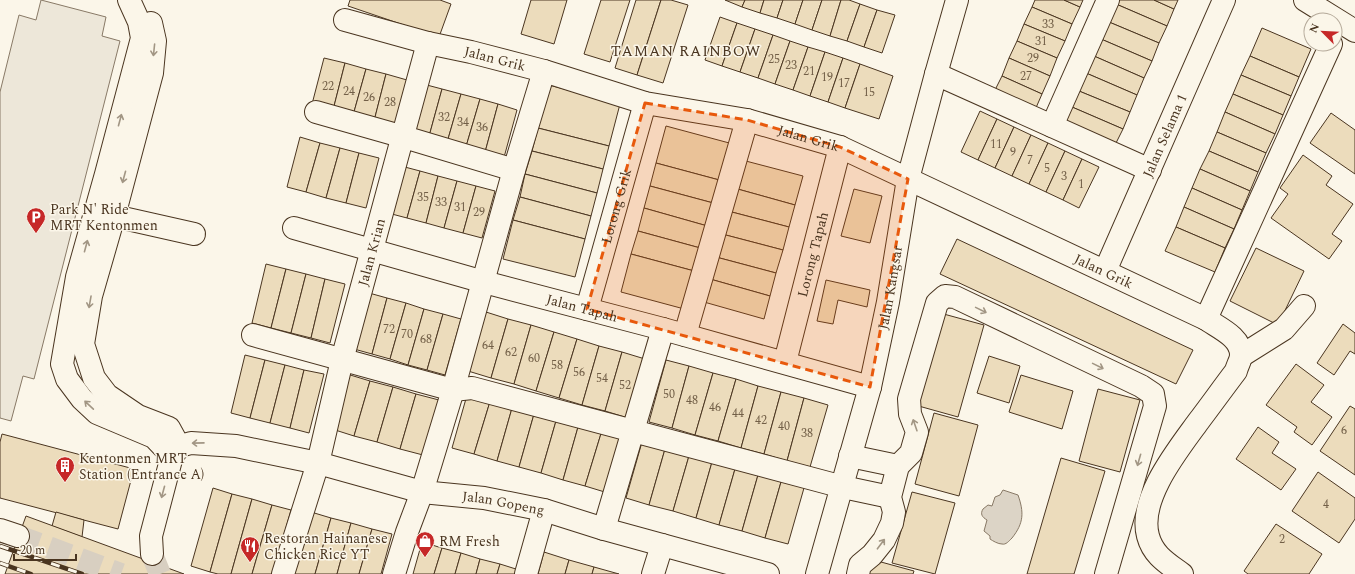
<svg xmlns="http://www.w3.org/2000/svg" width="1355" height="574" viewBox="0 0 1355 574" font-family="Spectral,serif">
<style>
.parking{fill:#ede7d9;stroke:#887966}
.water{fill:#dcd4c6;stroke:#887966}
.building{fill:#ecdcbc;stroke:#4a3520}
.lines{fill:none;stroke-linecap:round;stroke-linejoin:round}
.minor-tunnel{stroke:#d8cfc1;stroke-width:22;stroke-dasharray:22 11;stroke-linecap:butt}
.major-tunnel{stroke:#d8cfc1;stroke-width:22;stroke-dasharray:22 11;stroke-linecap:butt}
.minor-casing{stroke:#4a3520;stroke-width:24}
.major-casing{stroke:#4a3520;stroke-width:24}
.minor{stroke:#fbf6e9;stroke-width:22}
.major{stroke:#fbf6e9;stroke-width:22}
.rail-casing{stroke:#4a3520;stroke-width:4.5}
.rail{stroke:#fbf6e9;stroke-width:3;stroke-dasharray:9;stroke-linecap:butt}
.oneway{stroke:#a29684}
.marked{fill:#e8590c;fill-opacity:0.2;stroke:#e8590c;stroke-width:3;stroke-dasharray:8 5;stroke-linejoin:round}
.labels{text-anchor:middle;stroke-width:3;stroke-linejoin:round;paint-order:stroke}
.number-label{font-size:12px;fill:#725f47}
.street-label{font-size:14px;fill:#4a3520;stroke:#fbf6e9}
.poi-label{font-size:14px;fill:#4a3520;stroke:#fbf6e9;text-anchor:start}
.neighbourhood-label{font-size:15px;letter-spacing:1px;fill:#4a3520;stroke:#fbf6e9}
</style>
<rect width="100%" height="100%" fill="#fbf6e9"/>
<polygon class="parking" points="41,0 106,17 102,36 120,41 34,379 23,376 11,421 0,418 0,92 19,15 36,20"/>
<path class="water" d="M1003 490 1018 495C1024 512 1024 523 1012 538 1009 541 1006 545 1002 544 998 544 993 541 990 539V536L984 531 987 520C982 517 980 514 983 509L988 505 992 506 995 497 1000 495Z"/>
<g class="building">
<polygon points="350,0 440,0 451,4 439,37 348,6"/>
<polygon points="531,0 567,0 554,44 521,34"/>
<polygon points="601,0 630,0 610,62 584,54"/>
<polygon points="636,0 661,0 637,75 615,68"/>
<polygon points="661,0 671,0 688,5 663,83 637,75"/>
<polygon points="725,0 745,0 742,7"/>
<polygon points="745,0 764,0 760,13 742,7"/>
<polygon points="764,0 783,0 777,18 760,13"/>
<polygon points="783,0 803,0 795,24 777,18"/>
<polygon points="803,0 822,0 812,30 795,24"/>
<polygon points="822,0 841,0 830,36 812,30"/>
<polygon points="841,0 849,0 860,4 847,41 830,36"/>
<polygon points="1035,0 1064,0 1080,7 1072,24 1032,7"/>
<polygon points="1064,0 1083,0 1080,7"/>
<polygon points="1118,0 1154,0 1174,9 1167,26 1116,4"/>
<polygon points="1154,0 1178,0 1174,9"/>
<polygon points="860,4 877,10 864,47 847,41"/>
<polygon points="1116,4 1167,26 1159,43 1109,22"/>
<polygon points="1032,7 1072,24 1065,41 1024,24"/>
<polygon points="877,10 895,15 882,53 864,47"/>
<polygon points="720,17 737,23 722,66 705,60"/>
<polygon points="1109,22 1159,43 1152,61 1101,39"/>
<polygon points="737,23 755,29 740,72 722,66"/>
<polygon points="1024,24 1065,41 1057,58 1017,41"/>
<polygon points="1262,28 1311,49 1299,77 1250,56"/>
<polygon points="755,29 773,35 758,78 740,72"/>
<polygon points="773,35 790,41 775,84 758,78"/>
<polygon points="1101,39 1152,61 1144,78 1094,56"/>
<polygon points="790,41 808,47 793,90 775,84"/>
<polygon points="1017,41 1057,58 1050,76 1009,58"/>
<polygon points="808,47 825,52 810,96 793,90"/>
<polygon points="825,52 843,58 828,102 810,96"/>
<polygon points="1094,56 1144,78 1137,95 1086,73"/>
<polygon points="1250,56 1299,77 1291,96 1241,75"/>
<polygon points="324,58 345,63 332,114 311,108"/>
<polygon points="843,58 860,64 845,108 828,102"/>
<polygon points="1009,58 1050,76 1042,94 1002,76"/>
<polygon points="345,63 366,69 352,119 332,114"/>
<polygon points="860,64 893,76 879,119 845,108"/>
<polygon points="366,69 386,74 373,125 352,119"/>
<polygon points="1086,73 1137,95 1130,112 1079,91"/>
<polygon points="386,74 407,80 394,130 373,125"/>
<polygon points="1241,75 1291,96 1283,115 1233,94"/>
<polygon points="1002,76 1042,94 1035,110 994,92"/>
<polygon points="423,84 442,89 428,140 409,135"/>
<polygon points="549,85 620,104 609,146 538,128"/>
<polygon points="442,89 461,94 446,146 428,140"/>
<polygon points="1079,91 1130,112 1123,129 1072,107"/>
<polygon points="461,94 480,99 465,150 446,146"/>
<polygon points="1233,94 1283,115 1275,134 1225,112"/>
<polygon points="480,99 498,104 484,156 465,150"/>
<polygon points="498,104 517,110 503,161 484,156"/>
<polygon points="1072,107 1123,129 1114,147 1064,125"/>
<polygon points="980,111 997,119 978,160 961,152"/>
<polygon points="1225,112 1275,134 1266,153 1217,132"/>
<polygon points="1331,113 1355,130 1355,174 1310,143"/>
<polygon points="997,119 1014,127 995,168 978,160"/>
<polygon points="666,126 733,144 723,181 656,163"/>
<polygon points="1014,127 1031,135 1012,176 995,168"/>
<polygon points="538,128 609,146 603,169 532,151"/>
<polygon points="1217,132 1266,153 1258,172 1209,151"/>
<polygon points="1031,135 1048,143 1029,184 1012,176"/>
<polygon points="300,137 320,143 306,192 287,187"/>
<polygon points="320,143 340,148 326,198 306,192"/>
<polygon points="1048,143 1065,151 1046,192 1029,184"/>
<polygon points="340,148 359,153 346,203 326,198"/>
<polygon points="532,151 603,169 597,193 525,174"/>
<polygon points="1065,151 1082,159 1063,200 1046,192"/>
<polygon points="1209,151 1258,172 1250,191 1200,169"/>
<polygon points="359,153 379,158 366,208 346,203"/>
<polygon points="1303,155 1332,176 1326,185 1353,204 1332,234 1342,241 1329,259 1271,218 1288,194 1280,188"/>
<polygon points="1082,159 1099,167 1079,208 1063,200"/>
<polygon points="742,160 803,176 795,205 734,188"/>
<polygon points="656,163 723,181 717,204 650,186"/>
<polygon points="401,166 420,171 407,218 388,213"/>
<polygon points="1200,169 1250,191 1242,210 1192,188"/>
<polygon points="420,171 438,176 426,223 407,218"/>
<polygon points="525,174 597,193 591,216 520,197"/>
<polygon points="438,176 457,181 444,228 426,223"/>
<polygon points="457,181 476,186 463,233 444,228"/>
<polygon points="476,186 495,191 482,238 463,233"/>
<polygon points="650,186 717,204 711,227 644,208"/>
<polygon points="734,188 795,205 789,227 728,211"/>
<polygon points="1192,188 1242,210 1234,229 1184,207"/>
<polygon points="854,189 882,196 870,243 841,236"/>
<polygon points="520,197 591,216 585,239 513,220"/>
<polygon points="1184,207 1234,229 1225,248 1176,227"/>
<polygon points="644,208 711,227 704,249 638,231"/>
<polygon points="728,211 789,227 783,250 722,234"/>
<polygon points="513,220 585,239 575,277 503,259"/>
<polygon points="1176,227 1225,248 1215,272 1165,251"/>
<polygon points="638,231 704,249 698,272 631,254"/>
<polygon points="722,234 783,250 776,273 716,257"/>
<polygon points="957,239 1193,350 1176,384 940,274"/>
<polygon points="1256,248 1304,271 1278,325 1230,301"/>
<polygon points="631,254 698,272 688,310 621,292"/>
<polygon points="716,257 776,273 770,296 710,279"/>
<polygon points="266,264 286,269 271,328 252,323"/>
<polygon points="286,269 306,274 291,333 271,328"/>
<polygon points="306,274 325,279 311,338 291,333"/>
<polygon points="325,279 345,284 330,343 311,338"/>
<polygon points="710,279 770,296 764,319 704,302"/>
<polygon points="826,280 870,290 867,307 838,300 833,324 817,321"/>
<polygon points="369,293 387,298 372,354 354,349"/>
<polygon points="387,298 406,303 390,359 372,354"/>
<polygon points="406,303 424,309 408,365 390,359"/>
<polygon points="424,309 443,314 427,370 408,365"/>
<polygon points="486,312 508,319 491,378 468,371"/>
<polygon points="940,313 984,325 958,417 915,405"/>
<polygon points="443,314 461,319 445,375 427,370"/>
<polygon points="508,319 531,325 514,384 491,378"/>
<polygon points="1343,324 1355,333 1355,354 1350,351 1334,375 1317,363"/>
<polygon points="531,325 554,332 536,391 514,384"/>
<polygon points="554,332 577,339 559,398 536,391"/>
<polygon points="577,339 599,346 582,405 559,398"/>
<polygon points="599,346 622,352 605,411 582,405"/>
<polygon points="622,352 645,359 628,418 605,411"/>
<polygon points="245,355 265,360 250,418 231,413"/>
<polygon points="989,356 1020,366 1009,403 977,393"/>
<polygon points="265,360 285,365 270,423 250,418"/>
<polygon points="666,360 689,366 672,428 649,422"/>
<polygon points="1296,364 1324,385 1311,402 1332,417 1312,445 1294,432 1297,427 1266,405"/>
<polygon points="285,365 304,370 290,428 270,423"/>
<polygon points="689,366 713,373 695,435 672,428"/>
<polygon points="304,370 324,374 309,433 290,428"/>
<polygon points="713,373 736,379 718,441 695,435"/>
<polygon points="347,374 370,381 354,436 332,429"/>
<polygon points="1021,375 1073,391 1062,429 1009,412"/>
<polygon points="736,379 758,386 741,448 718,441"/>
<polygon points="370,381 393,387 377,442 354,436"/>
<polygon points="758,386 781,392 764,454 741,448"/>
<polygon points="393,387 416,394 400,449 377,442"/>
<polygon points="469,388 492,395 474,454 452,448"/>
<polygon points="1098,389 1140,400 1120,472 1079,461"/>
<polygon points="781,392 804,398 787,461 764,454"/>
<polygon points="416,394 439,400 423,455 400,449"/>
<polygon points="492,395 514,401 497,461 474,454"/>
<polygon points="804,398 828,405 810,467 787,461"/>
<polygon points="514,401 536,407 519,467 497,461"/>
<polygon points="1350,406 1355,409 1355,475 1320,451"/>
<polygon points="536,407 558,414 541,473 519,467"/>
<polygon points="934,413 978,425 959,496 915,484"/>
<polygon points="558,414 580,420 563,480 541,473"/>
<polygon points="580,420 603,427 585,486 563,480"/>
<polygon points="603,427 625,433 608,493 585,486"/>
<polygon points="1258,427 1279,442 1272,453 1296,469 1281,490 1236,459"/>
<polygon points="2,434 134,469 118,529 0,498 0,442"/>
<polygon points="644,435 667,442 649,505 626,498"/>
<polygon points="667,442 691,449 673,511 649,505"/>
<polygon points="691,449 714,455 696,518 673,511"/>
<polygon points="714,455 737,462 719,525 696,518"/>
<polygon points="1061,458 1105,471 1074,574 1027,574"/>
<polygon points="737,462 760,468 742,531 719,525"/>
<polygon points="760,468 783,475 765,538 742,531"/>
<polygon points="1318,472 1355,498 1355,519 1339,543 1292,511"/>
<polygon points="783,475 806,481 788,544 765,538"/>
<polygon points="213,488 232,494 210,572 191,566"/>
<polygon points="912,492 955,503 935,574 892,563"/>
<polygon points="232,494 252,499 231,574 218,574 210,572"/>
<polygon points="252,499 272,505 252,574 231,574"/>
<polygon points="272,505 291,510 273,574 252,574"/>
<polygon points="56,512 84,520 82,537 52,526"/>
<polygon points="311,512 331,518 315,574 294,574"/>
<polygon points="26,516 184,574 5,574"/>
<polygon points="331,518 351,523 337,574 315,574"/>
<polygon points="351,523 372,529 359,574 337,574"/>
<polygon points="1276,524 1322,554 1309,574 1248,574 1244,571"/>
<polygon points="372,529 392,534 381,574 359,574"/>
<polygon points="422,542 442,548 434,574 413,574"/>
<polygon points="442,548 461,553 455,574 434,574"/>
<polygon points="544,552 569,560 565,574 538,574"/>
<polygon points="461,553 480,559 476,574 455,574"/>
<polygon points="480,559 500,564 497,574 476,574"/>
<polygon points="870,559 914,571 913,574 866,574"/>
<polygon points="569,560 594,567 592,574 565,574"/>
<polygon points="500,564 519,570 518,574 497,574"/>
<polygon points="594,567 619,574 592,574"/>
</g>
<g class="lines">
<polyline class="minor-tunnel" points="152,554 160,574"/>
<polyline class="major-tunnel" points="18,536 121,574"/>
<g class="minor-casing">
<g id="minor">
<path id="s1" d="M129 0 139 22 142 38 106 174 77 277 62 364 67 379 82 399 97 413 154 437 172 456 180 446 191 443 236 446 318 463 422 492 484 498 544 510 604 529 768 574"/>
<polyline points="1305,0 1355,31"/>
<path id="s2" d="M345 20 428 43 471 52 544 71 645 103 747 120 840 147 1206 319C1219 328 1241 337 1241 355 1241 360 1237 366 1236 371 1223 388 1211 405 1198 422 1177 451 1138 499 1148 536 1153 555 1167 563 1182 574"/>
<polyline points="151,23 155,41 152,73 114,216 91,296 83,344 94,378 107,395 138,416 169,428 175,439 172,456 151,536 152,554"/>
<polyline points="936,74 1150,170"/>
<polyline points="316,112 404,137 514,170"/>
<polyline points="1052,126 1108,0"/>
<polyline points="114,216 194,234"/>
<path id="s3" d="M294 228 484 282 663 329 870 387"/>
<path id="s4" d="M1105 271 1224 0"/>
<path id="s5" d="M587 309 645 103"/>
<polyline points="1206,319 1331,44"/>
<polyline points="253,335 453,390 472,388 843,487 890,497"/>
<polyline points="685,335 747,120"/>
<polyline points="1241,356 1284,329 1304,306"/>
<path id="s6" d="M785 362 840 147"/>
<polyline points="850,456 898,466"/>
<polyline points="604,529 663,329"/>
<path id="s7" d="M283 574 318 463 342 360 428 43"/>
<polyline points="394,574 407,532 422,492 453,390 514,170 544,71"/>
<polyline points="526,574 544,510"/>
<polyline points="653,574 662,545"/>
<path id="s8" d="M817 574 870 387 888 302 908 179 936 74 957 0"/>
<polyline points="858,574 860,565 872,555 884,540 892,523 894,512 890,497 898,466 911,453 917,432 910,414 909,399 937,303 945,296 955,297 1141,386 1153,394 1155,406 1106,574"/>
</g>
</g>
<g class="major-casing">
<polyline id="major" points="0,530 18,536"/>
</g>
<use href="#minor" class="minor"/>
<use href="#major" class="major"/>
<g class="rail-casing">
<g id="rail">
<polyline points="0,546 82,574"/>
<polyline points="0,563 31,574"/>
</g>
</g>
<use href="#rail" class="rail"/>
</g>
<defs><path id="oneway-shaft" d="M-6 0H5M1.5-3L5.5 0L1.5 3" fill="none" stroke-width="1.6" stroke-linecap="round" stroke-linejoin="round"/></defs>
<g class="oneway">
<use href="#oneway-shaft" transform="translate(154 50) rotate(96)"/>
<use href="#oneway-shaft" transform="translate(120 120) rotate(-75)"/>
<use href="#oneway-shaft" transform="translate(124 177) rotate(105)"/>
<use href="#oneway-shaft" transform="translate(86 246) rotate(-75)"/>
<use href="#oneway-shaft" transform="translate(90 302) rotate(100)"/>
<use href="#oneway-shaft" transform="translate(981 310) rotate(26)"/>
<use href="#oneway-shaft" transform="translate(1098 366) rotate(26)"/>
<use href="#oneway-shaft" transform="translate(89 405) rotate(-137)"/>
<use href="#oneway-shaft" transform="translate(915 425) rotate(-109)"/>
<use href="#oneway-shaft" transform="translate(198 443) rotate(179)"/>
<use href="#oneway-shaft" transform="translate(1139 460) rotate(106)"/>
<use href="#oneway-shaft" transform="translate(163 492) rotate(105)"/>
<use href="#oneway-shaft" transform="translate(881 544) rotate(-53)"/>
</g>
<path class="marked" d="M645 103 747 120 840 147 908 179 870 387 587 309Z"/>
<defs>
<g id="parking-pin" transform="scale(1)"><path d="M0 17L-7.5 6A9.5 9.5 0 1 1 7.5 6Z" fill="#c62828" stroke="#fbf6e9"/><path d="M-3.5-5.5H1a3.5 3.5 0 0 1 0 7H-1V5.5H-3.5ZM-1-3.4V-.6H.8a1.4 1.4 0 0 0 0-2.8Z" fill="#fff"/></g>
<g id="building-pin" transform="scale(1)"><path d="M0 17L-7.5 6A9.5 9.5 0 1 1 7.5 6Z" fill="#c62828" stroke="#fbf6e9"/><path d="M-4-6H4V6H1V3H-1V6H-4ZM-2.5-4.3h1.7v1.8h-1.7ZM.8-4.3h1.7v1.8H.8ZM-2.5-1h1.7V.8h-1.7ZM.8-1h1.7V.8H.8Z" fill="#fff"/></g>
<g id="shop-pin" transform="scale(1)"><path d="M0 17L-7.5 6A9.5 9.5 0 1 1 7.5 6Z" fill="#c62828" stroke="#fbf6e9"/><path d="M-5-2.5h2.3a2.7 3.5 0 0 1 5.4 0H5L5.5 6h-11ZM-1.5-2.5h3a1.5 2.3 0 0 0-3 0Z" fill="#fff"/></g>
<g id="restaurant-pin" transform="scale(1)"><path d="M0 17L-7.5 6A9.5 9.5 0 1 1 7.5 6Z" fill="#c62828" stroke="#fbf6e9"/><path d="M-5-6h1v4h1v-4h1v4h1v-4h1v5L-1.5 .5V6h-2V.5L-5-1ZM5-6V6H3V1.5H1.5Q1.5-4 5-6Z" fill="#fff"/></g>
</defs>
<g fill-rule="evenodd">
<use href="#parking-pin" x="36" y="217"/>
<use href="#building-pin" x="65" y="466"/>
<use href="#shop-pin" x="425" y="541"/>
<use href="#restaurant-pin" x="250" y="546"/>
</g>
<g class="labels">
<g class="number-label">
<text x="1048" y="28">33</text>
<text x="1041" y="45">31</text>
<text x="1033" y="62">29</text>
<text x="774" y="63">25</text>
<text x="791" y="69">23</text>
<text x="809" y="75">21</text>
<text x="1026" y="80">27</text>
<text x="827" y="81">19</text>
<text x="844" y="87">17</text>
<text x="328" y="90">22</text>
<text x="349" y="95">24</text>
<text x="869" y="96">15</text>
<text x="369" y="101">26</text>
<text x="390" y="106">28</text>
<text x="444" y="121">32</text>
<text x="463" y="126">34</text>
<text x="482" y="131">36</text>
<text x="996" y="148">11</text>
<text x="1013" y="156">9</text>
<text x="1030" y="164">7</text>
<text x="1047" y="172">5</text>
<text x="1064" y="180">3</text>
<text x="1081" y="188">1</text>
<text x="423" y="201">35</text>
<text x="441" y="206">33</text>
<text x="460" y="211">31</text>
<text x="479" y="216">29</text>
<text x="389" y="333">72</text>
<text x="407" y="338">70</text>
<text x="426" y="343">68</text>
<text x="488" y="349">64</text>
<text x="511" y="356">62</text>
<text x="534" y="362">60</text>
<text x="557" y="369">58</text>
<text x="579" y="376">56</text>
<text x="602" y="382">54</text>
<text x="625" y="389">52</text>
<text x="669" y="398">50</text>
<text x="692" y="404">48</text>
<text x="715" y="411">46</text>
<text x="738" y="417">44</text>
<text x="761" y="424">42</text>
<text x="784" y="430">40</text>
<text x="1344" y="434">6</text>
<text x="807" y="437">38</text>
<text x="1326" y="508">4</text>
<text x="1282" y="543">2</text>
</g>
<g class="street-label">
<text dy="5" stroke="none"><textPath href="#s2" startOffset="155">Jalan Grik</textPath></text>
<text dy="5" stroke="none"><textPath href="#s4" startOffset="148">Jalan Selama 1</textPath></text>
<text dy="5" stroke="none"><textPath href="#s2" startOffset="479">Jalan Grik</textPath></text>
<text dy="5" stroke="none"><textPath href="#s5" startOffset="107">Lorong Grik</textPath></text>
<text dy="5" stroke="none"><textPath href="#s7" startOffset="334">Jalan Krian</textPath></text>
<text dy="5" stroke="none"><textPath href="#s6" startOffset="111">Lorong Tapah</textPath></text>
<text dy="5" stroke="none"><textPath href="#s2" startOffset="803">Jalan Grik</textPath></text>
<text dy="5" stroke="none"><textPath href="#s8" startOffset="296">Jalan Kangsar</textPath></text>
<text dy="5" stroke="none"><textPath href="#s3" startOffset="299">Jalan Tapah</textPath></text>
<text dy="5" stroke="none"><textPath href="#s1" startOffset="869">Jalan Gopeng</textPath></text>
</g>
<g class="poi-label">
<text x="50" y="214">Park N' Ride<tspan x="50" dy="16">MRT Kentonmen</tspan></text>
<text x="79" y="463">Kentonmen MRT<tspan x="79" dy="16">Station (Entrance A)</tspan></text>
<text x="264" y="543">Restoran Hainanese<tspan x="264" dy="16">Chicken Rice YT</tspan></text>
<text x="439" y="546">RM Fresh</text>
</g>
<g class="neighbourhood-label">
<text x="686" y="56">TAMAN RAINBOW</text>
</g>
</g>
<g transform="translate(1323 32) rotate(294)"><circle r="19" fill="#fbf6e9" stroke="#b4a999"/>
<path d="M0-3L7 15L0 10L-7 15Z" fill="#c62828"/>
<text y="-6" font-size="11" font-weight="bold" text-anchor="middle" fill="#4a3520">N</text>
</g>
<path d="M14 554v6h62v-6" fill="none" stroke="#4a3520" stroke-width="2"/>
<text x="20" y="554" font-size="12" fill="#4a3520" stroke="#fbf6e9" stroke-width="3" paint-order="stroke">20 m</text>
</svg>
